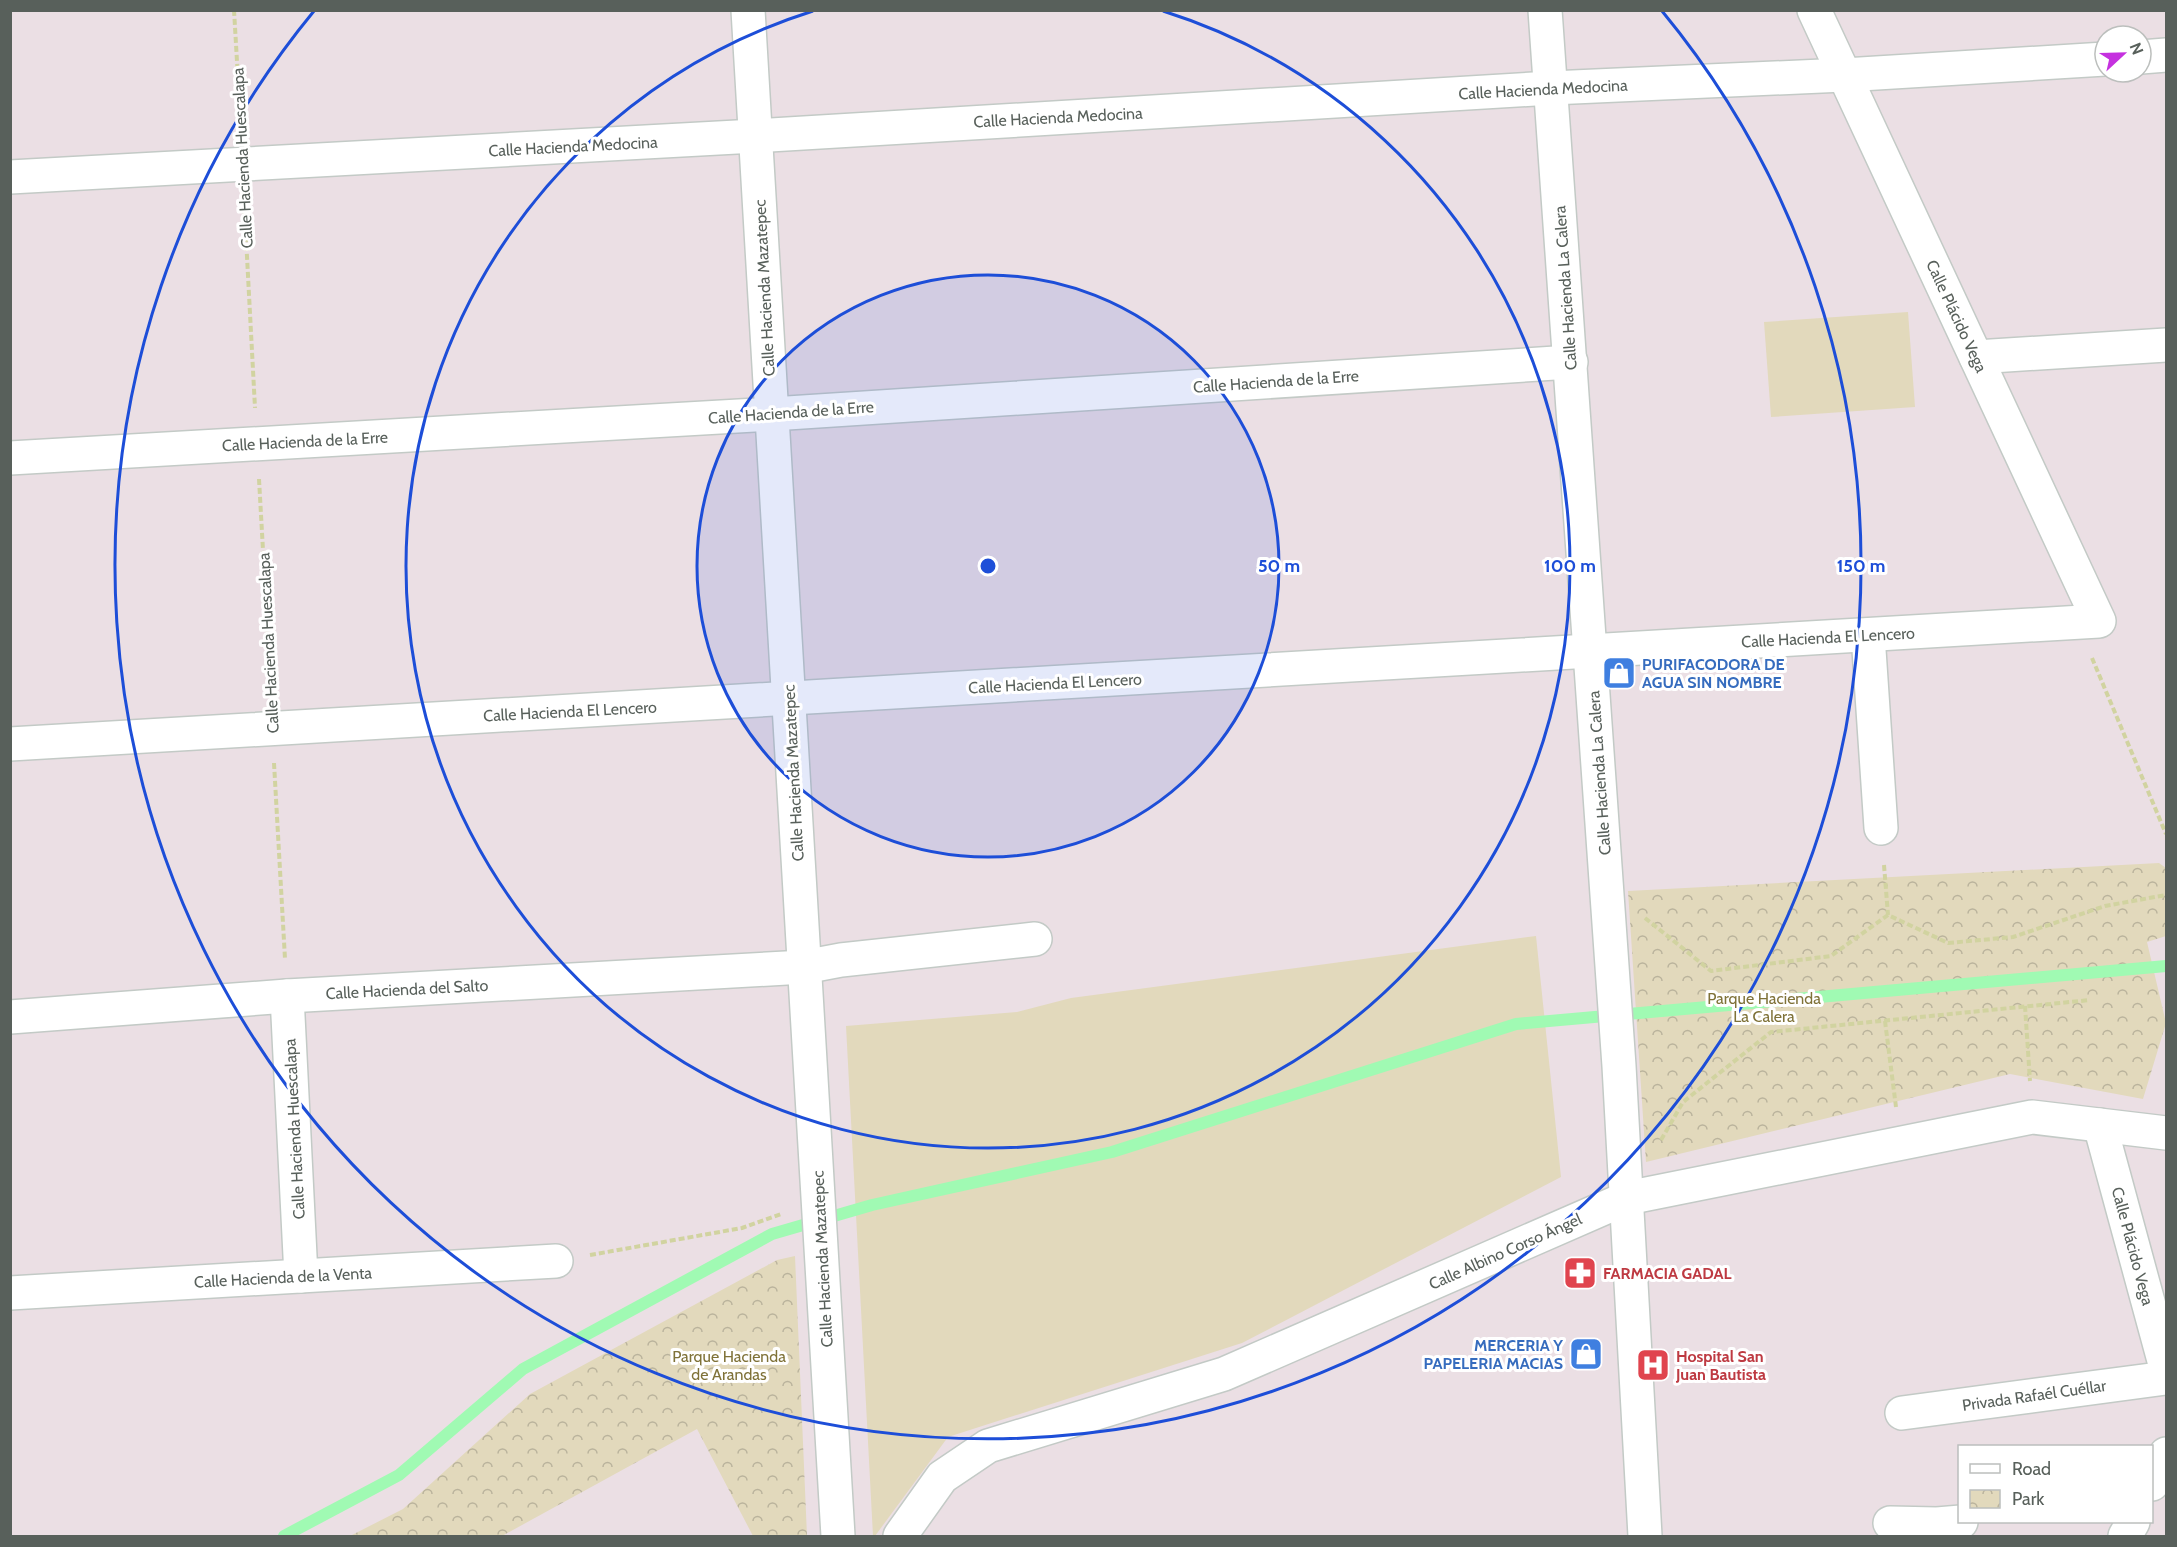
<svg xmlns="http://www.w3.org/2000/svg" width="2177" height="1547" viewBox="0 0 2177 1547" font-family="Cabin,sans-serif">
<style>
.grass{fill:#e2d9bc}
.park{fill:url(#park-crowns)}
.lines{fill:none;stroke-linecap:round;stroke-linejoin:round}
.stream{stroke:#a0fab3;stroke-width:12}
.minor-casing{stroke:#c3cac6;stroke-width:36}
.path{stroke:#d1d3a0;stroke-width:4;stroke-dasharray:6 3;stroke-linecap:butt}
.minor{stroke:#fff;stroke-width:33}
.ring{fill:none;stroke:#1d4ed8;stroke-width:3}
.labels{text-anchor:middle;stroke-width:6;stroke-linejoin:round;paint-order:stroke}
.street-label{font-size:16px;fill:#58605b;stroke:#fff}
.shop-label{font-size:16px;font-weight:bold;fill:#366cbe;stroke:#fff;text-anchor:start}
.park-label{font-size:16px;fill:#7f7238;stroke:#fff}
.health-label{font-size:16px;font-weight:bold;fill:#be3a42;stroke:#fff;text-anchor:start}
.centre{fill:#1d4ed8;stroke:#fff;stroke-width:3}
.ring-label{font-size:18px;text-anchor:middle;font-weight:bold;fill:#1d4ed8;stroke:#fff;stroke-width:6;stroke-linejoin:round;paint-order:stroke}
</style>
<defs>
<pattern id="park-crowns" width="20" height="18" patternUnits="userSpaceOnUse" patternTransform="scale(1.5)"><rect width="20" height="18" fill="#e2d9bc"/><path d="M2 6a3 3 0 1 1 6 0M12 15a3 3 0 1 1 6 0" fill="none" stroke="#bab39c"/></pattern>
</defs>
<rect width="100%" height="100%" fill="#ebdfe4"/>
<g class="grass">
<polygon points="1908,312 1915,407 1771,417 1764,322"/>
<polygon points="1536,936 1561,1177 1242,1343 948,1437 875,1536 873,1536 846,1026 1017,1012 1071,998"/>
</g>
<g class="park">
<polygon points="2159,863 2166,868 2166,936 2147,942 2166,1023 2143,1099 2010,1074 1646,1162 1628,891"/>
<polygon points="795,1256 807,1536 753,1536 697,1429 502,1536 350,1536 403,1509 530,1394 777,1260"/>
</g>
<g class="lines">
<polyline class="stream" points="284,1536 399,1475 523,1369 772,1234 872,1205 1112,1152 1516,1024 2166,966"/>
<g class="minor-casing">
<g id="minor">
<polyline points="748,10 838,1536"/>
<polyline points="1545,10 1619,1066 1645,1536"/>
<polyline points="2141,57 2166,55"/>
<polyline points="10,177 755,136 1551,88 1844,75 2105,59"/>
<polyline points="1976,357 2166,345"/>
<polyline points="10,458 772,414 1571,362"/>
<polyline points="1868,635 1881,828"/>
<polyline points="10,744 2099,621 1814,10"/>
<polyline points="287,996 301,1276"/>
<polyline points="10,1017 287,996 804,967 841,960 1035,939"/>
<polyline points="2100,1125 2166,1368"/>
<polyline points="10,1293 556,1261"/>
<polyline points="1902,1413 2166,1378"/>
<polyline points="2152,1484 2166,1454"/>
<polyline points="1890,1523 1937,1524 1961,1522"/>
<polyline points="900,1536 942,1477 988,1446 1224,1374 1627,1198 2032,1117 2166,1133"/>
<polyline points="2125,1536 2133,1522"/>
</g>
</g>
<g class="path">
<polyline points="234,10 241,130"/>
<polyline points="244,200 255,408"/>
<polyline points="259,479 271,693"/>
<polyline points="2092,658 2166,834"/>
<polyline points="274,763 285,959"/>
<polyline points="1884,865 1888,915"/>
<polyline points="1645,918 1711,971 1831,956 1888,915 1948,943 2013,937 2105,906 2166,895"/>
<polyline points="2025,1006 2030,1081"/>
<polyline points="1885,1021 1896,1107"/>
<polyline points="1661,1140 1683,1102 1771,1032 2090,1000"/>
<polyline points="590,1255 742,1228 781,1214"/>
</g>
<use href="#minor" class="minor"/>
</g>
<circle cx="988" cy="566" r="291" fill="#1d4ed8" fill-opacity=".12"/>
<g class="ring">
<circle cx="988" cy="566" r="291"/>
<path d="M1163 11A582 582 0 1 1 813 11"/>
<path d="M1662 11A873 873 0 1 1 314 11"/>
</g>
<defs>
<g id="shop-square" transform="scale(1.725)"><rect x="-9" y="-9" width="18" height="18" rx="4" fill="#3f7fe0" stroke="#fff"/><path d="M-5-2.5h2.3a2.7 3.5 0 0 1 5.4 0H5L5.5 6h-11ZM-1.5-2.5h3a1.5 2.3 0 0 0-3 0Z" fill="#fff"/></g>
<g id="pharmacy-square" transform="scale(1.725)"><rect x="-9" y="-9" width="18" height="18" rx="4" fill="#e0444e" stroke="#fff"/><path d="M-2-6h4v4h4v4h-4v4h-4v-4h-4v-4h4Z" fill="#fff"/></g>
<g id="hospital-square" transform="scale(1.725)"><rect x="-9" y="-9" width="18" height="18" rx="4" fill="#e0444e" stroke="#fff"/><path d="M-5-5h3v3.5h4V-5h3V5h-3V1.5h-4V5h-3Z" fill="#fff"/></g>
</defs>
<g fill-rule="evenodd">
<use href="#shop-square" x="1619" y="673"/>
<use href="#pharmacy-square" x="1580" y="1273"/>
<use href="#shop-square" x="1586" y="1354"/>
<use href="#hospital-square" x="1653" y="1365"/>
</g>
<g class="labels">
<g class="street-label">
<text transform="translate(1543 89) rotate(-3)" y="6">Calle Hacienda Medocina</text>
<text transform="translate(1058 117) rotate(-3)" y="6">Calle Hacienda Medocina</text>
<text transform="translate(573 146) rotate(-3)" y="6">Calle Hacienda Medocina</text>
<text transform="translate(242 158) rotate(-93)" y="6">Calle Hacienda Huescalapa</text>
<text transform="translate(764 288) rotate(-93)" y="6">Calle Hacienda Mazatepec</text>
<text transform="translate(1565 288) rotate(-94)" y="6">Calle Hacienda La Calera</text>
<text transform="translate(1957 316) rotate(65)" y="6">Calle Plácido Vega</text>
<text transform="translate(1276 381) rotate(-4)" y="6">Calle Hacienda de la Erre</text>
<text transform="translate(791 412) rotate(-4)" y="6">Calle Hacienda de la Erre</text>
<text transform="translate(305 441) rotate(-3)" y="6">Calle Hacienda de la Erre</text>
<text transform="translate(1828 637) rotate(-3)" y="6">Calle Hacienda El Lencero</text>
<text transform="translate(268 643) rotate(-93)" y="6">Calle Hacienda Huescalapa</text>
<text transform="translate(1055 683) rotate(-3)" y="6">Calle Hacienda El Lencero</text>
<text transform="translate(570 711) rotate(-3)" y="6">Calle Hacienda El Lencero</text>
<text transform="translate(793 773) rotate(-93)" y="6">Calle Hacienda Mazatepec</text>
<text transform="translate(1599 773) rotate(-94)" y="6">Calle Hacienda La Calera</text>
<text transform="translate(407 989) rotate(-3)" y="6">Calle Hacienda del Salto</text>
<text transform="translate(294 1129) rotate(-93)" y="6">Calle Hacienda Huescalapa</text>
<text transform="translate(2133 1246) rotate(75)" y="6">Calle Plácido Vega</text>
<text transform="translate(1505 1251) rotate(-24)" y="6">Calle Albino Corso Ángel</text>
<text transform="translate(822 1259) rotate(-93)" y="6">Calle Hacienda Mazatepec</text>
<text transform="translate(283 1277) rotate(-3)" y="6">Calle Hacienda de la Venta</text>
<text transform="translate(2034 1395) rotate(-8)" y="6">Privada Rafaél Cuéllar</text>
</g>
<g class="shop-label">
<text x="1642" y="670">PURIFACODORA DE<tspan x="1642" dy="18">AGUA SIN NOMBRE</tspan></text>
<text x="1563" y="1351" text-anchor="end">MERCERIA Y<tspan x="1563" dy="18">PAPELERIA MACIAS</tspan></text>
</g>
<g class="park-label">
<text x="1764" y="1004">Parque Hacienda<tspan x="1764" dy="18">La Calera</tspan></text>
<text x="729" y="1362">Parque Hacienda<tspan x="729" dy="18">de Arandas</tspan></text>
</g>
<g class="health-label">
<text x="1603" y="1279">FARMACIA GADAL</text>
<text x="1676" y="1362">Hospital San<tspan x="1676" dy="18">Juan Bautista</tspan></text>
</g>
</g>
<circle cx="988" cy="566" r="9" class="centre"/>
<g class="ring-label">
<text x="1279" y="572">50 m</text>
<text x="1570" y="572">100 m</text>
<text x="1861" y="572">150 m</text>
</g>
<rect width="2177" height="1547" fill="none" stroke="#58605b" stroke-width="24"/>
<rect x="1958" y="1445" width="195" height="78" fill="#ffffff" stroke="#bcbfbd" stroke-width="1.5"/>
<rect x="1970" y="1464" width="30" height="9" fill="#ffffff" stroke="#bcbfbd" stroke-width="1.5"/>
<text x="2012" y="1475" font-size="18" fill="#58605b">Road</text>
<rect x="1970" y="1490" width="30" height="18" fill="url(#park-crowns)" stroke="#bcbfbd" stroke-width="1.5"/>
<text x="2012" y="1505" font-size="18" fill="#58605b">Park</text>
<g transform="translate(2123 54) rotate(68)"><circle r="28" fill="#ffffff" stroke="#bcbfbd" stroke-width="1.5"/>
<path d="M0-4.5L10 22L0 15L-10 22Z" fill="#c531df"/>
<text y="-9" font-size="16" font-weight="bold" text-anchor="middle" fill="#58605b">N</text>
</g>
</svg>
